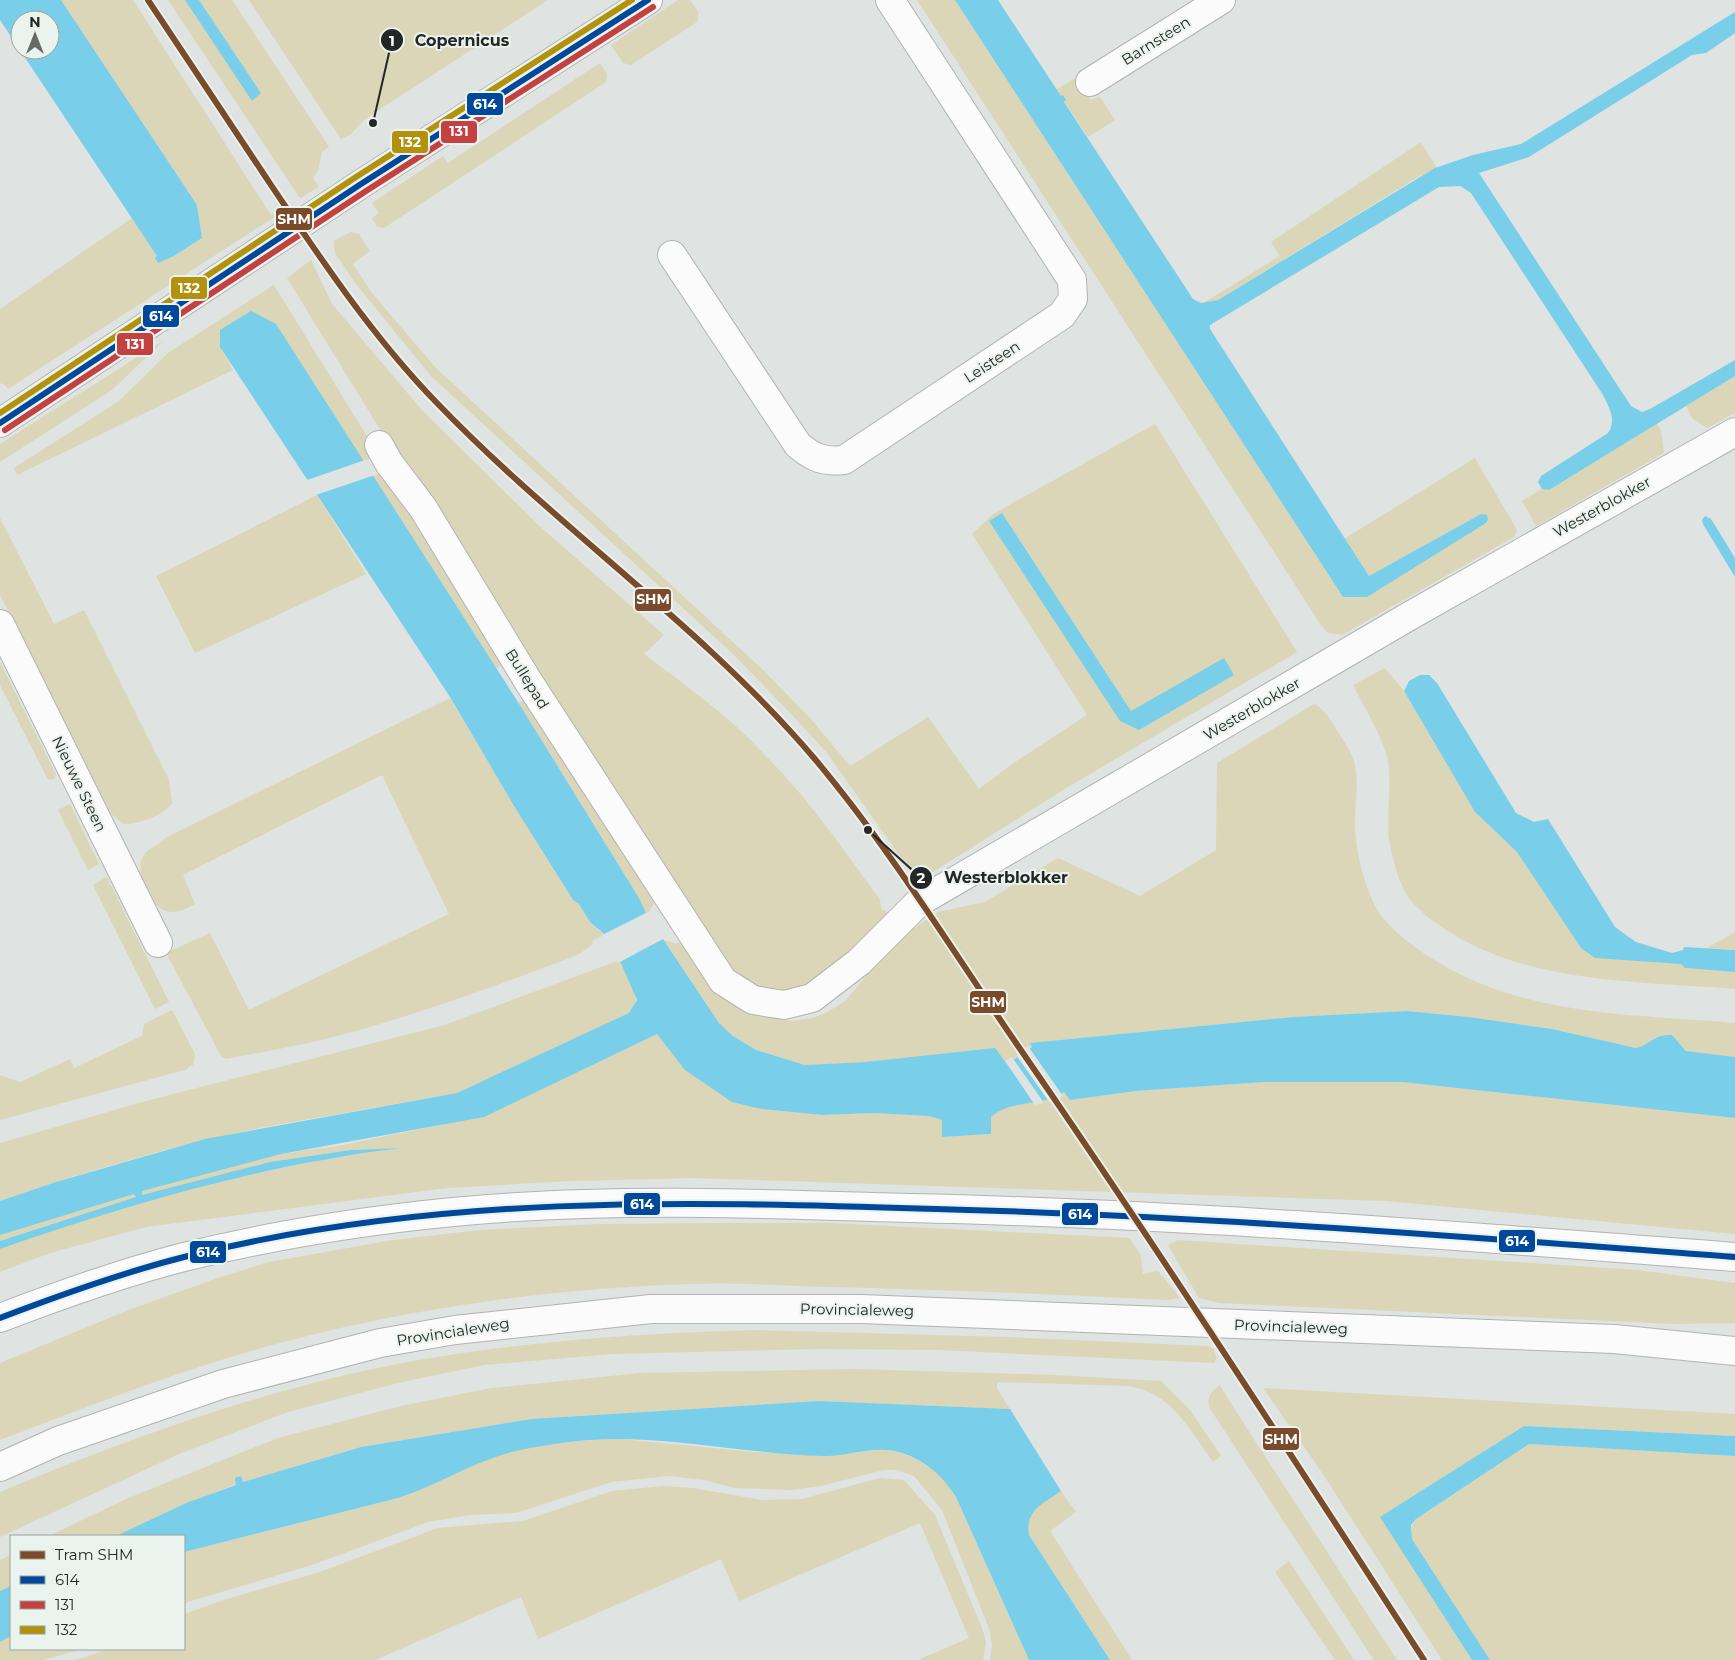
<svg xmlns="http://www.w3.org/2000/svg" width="1735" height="1660" viewBox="0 0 1735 1660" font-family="Montserrat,sans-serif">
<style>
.green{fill:#dad6b7;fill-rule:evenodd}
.water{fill:#79cfe9;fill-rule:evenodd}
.pier{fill:#dfe3e1}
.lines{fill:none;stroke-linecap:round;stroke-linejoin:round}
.street-casing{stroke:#b1b4b3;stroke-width:30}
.secondary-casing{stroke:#b1b4b3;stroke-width:30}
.street{stroke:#fafbfa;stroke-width:28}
.secondary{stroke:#fafbfa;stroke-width:28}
.bus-1-casing{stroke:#eaf3ee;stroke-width:10}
.bus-2-casing{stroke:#eaf3ee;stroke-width:10}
.bus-3-casing{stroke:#eaf3ee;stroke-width:10}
.bus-1{stroke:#004899;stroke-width:6}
.bus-2{stroke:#c34141;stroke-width:6}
.bus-3{stroke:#b2920d;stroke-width:6}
.tram-1-casing{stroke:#eaf3ee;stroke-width:10}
.tram-1{stroke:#7a4b2a;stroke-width:6}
.labels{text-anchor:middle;stroke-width:4;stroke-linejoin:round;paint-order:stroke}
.street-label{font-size:15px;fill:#242726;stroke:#eaf3ee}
.leader{fill:none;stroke:#242726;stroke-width:2}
.callout-dot{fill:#242726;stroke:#eaf3ee;stroke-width:2}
.mark-label{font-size:15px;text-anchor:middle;font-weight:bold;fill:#fff}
.callout-label{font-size:16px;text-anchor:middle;font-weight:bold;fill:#242726;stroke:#eaf3ee;stroke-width:4;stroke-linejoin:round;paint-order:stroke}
.line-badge{stroke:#eaf3ee;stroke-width:2}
.badge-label{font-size:14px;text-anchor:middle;font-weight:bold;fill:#fff}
</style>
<rect width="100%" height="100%" fill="#dfe3e1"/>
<g class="green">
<polygon points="61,0 133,0 271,215 279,214 8,389 5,385 0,383 0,309 132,218 158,256 158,263 174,256 202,238 197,205"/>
<polygon points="168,0 185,0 252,100 261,93 199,0 232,0 329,147 322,152 318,170 313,178 319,187 301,198 299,197"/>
<polygon points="249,0 548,0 365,119 351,134 341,139"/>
<polygon points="678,0 690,0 699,13 697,22 631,65 623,63 611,45"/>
<polygon points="917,0 955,0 1343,597 1367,597 1481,514 1369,576 1344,539 1475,458 1517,530 1514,537 1342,635 1328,633 1321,625"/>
<polygon points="600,63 607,74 606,82 384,228 377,227 372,218 379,213 372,203 443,156 448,163"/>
<polygon points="1075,78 1091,100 1100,97 1115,120 1088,137 1064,101 1063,95 1061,97 1056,90"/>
<polygon points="1421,142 1437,168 1416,178 1218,300 1203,303 1280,256 1271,242"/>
<path d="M351 232 359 234 370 251 353 264 372 293 436 368 762 669 811 719 850 766 928 717 979 789 1012 764 1087 715 972 534 993 514 1155 424 1297 652 1068 787 928 875 931 880 921 886 827 753 793 716 735 656 431 376 356 284 335 253 333 241ZM1002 513 1131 711 990 521Z"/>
<path d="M311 260 332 304 421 409 537 524 664 635 644 654C685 685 729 716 764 754 808 798 844 850 880 900L881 909 891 914C861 942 821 993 776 993 765 993 751 986 740 982L381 431 287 278Z"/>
<polygon points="274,285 376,451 370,459 363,461 355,449 220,347 233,370 17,475 14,468 119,401 168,353"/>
<polygon points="163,341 112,390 0,462 0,444"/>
<polygon points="1735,376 1735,413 1707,428 1692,418 1686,406"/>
<polygon points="1657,424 1661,430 1664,453 1536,526 1522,501 1542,489 1549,490"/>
<polygon points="385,472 507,659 496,669 373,476"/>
<polygon points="317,495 366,574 195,653 156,576"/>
<path d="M0 518 54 624 84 610 169 780 172 803C162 816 139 824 124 824L111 814 0 595Z"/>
<polygon points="0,662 56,775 54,779 50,780 47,778 0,685"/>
<path d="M1385 668 1404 691 1475 812 1517 852 1581 948 1682 964 1685 968 1735 972V989C1642 981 1533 984 1451 933 1436 923 1419 912 1408 897 1401 885 1396 871 1393 858 1383 828 1392 798 1389 768 1387 743 1364 707 1353 685Z"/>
<path d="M450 698 514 806 573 900 579 904 590 922 604 935 592 941 593 944 579 954 562 961C493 987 424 1012 352 1032 310 1044 268 1051 226 1059L221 1056 166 953 210 933 249 1010 449 914 382 775 183 875 195 904C170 918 158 914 146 888 142 879 138 868 142 858 147 847 160 846 165 838Z"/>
<polygon points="530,700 655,901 647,915 639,898 518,702"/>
<path d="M1314 704C1326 710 1329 718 1336 729 1343 740 1352 752 1355 765 1358 782 1356 797 1355 814 1353 844 1365 895 1383 918 1399 937 1418 950 1439 963 1531 1017 1632 1014 1735 1023V1057L1686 1051 1672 1035 1654 1038 1646 1046 1636 1048 1552 1029 1469 1017 1407 1011 1293 1017 1031 1043 1032 1046 1007 1064 865 1062 805 1065 756 1050 733 1036 719 1023 664 940 677 944 678 942 685 947 720 995 741 1010 758 1016 792 1021 813 1018 826 1013 845 1001 891 947 914 928 938 912 985 902 1058 858 1140 896 1216 850 1217 763Z"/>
<polygon points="70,804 99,864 88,870 58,810"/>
<polygon points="107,877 169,1002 155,1009 93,885"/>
<polygon points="1735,932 1735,950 1707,948"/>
<path d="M620 960C627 976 644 999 630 1013L457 1093 259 1128 168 1149 71 1177 0 1202V1143L146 1101 445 1025Z"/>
<polygon points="172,1010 195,1054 193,1065 188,1067 188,1069 0,1120 0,1075 20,1082 70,1059 74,1068 142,1036 144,1024"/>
<polygon points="657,1034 665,1043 761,1109 822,1115 873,1113 929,1116 942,1120 942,1137 991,1134 991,1117 997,1111 1010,1106 1045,1100 1064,1092 1082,1098 1136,1091 1264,1082 1402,1082 1735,1118 1735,1234 1386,1201 693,1178 570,1181 447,1188 146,1227 50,1253 0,1272 0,1249 73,1223 186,1189 320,1160 399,1148 351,1150 270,1162 142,1196 141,1191 281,1154 338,1146 445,1124 528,1095"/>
<polygon points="134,1194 136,1197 0,1241 0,1235 8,1232"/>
<path d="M705 1223H830L1130 1238 1141 1256 1143 1274 1158 1271 1180 1298 1168 1300C1057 1294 945 1290 834 1287 786 1286 738 1282 690 1284 564 1288 434 1305 311 1335 205 1360 102 1401 0 1440V1363L131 1309 218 1278 269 1262 393 1240 480 1230 600 1224Z"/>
<polygon points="1178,1240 1637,1270 1735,1283 1735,1323 1674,1324 1219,1303 1199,1298 1168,1245"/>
<path d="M757 1330 1005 1337 1206 1346 1213 1348 1217 1358 1214 1363 939 1350 818 1349 613 1354 484 1365 398 1383 288 1412 179 1454 0 1537V1492C111 1446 224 1404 341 1376 477 1344 618 1334 757 1330Z"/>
<path d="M855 1369 1055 1375 1161 1381 1189 1409 1221 1456 1213 1462C1189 1429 1172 1393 1129 1386L997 1382V1389L1010 1409 819 1401 531 1419 361 1447 243 1482 241 1476 237 1484 186 1503 116 1536H49L126 1499 278 1438 401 1406 492 1388 640 1373Z"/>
<path d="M1220 1385 1228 1399 1397 1660H1374L1209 1407C1207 1396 1211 1392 1220 1385Z"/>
<polygon points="1263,1388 1735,1414 1735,1436 1524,1426 1381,1517 1472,1660 1442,1660 1323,1474"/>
<path d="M620 1439 754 1452 826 1456 884 1449 901 1453 918 1460 945 1478 956 1497 1029 1660H990L992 1645 990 1631 942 1510 914 1476 898 1470H884L821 1486 790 1490 735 1488 704 1480 669 1476 611 1482 516 1513 470 1515 428 1522 312 1565 184 1603V1552L398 1498C427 1488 452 1474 479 1462 523 1443 573 1441 620 1439Z"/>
<polygon points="1529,1444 1735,1456 1735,1660 1490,1660 1412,1539 1412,1525 1416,1519"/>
<polygon points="880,1478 904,1480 935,1515 984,1633 986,1643 983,1660 918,1660 969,1638 920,1523 739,1601 721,1559 538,1639 521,1597 375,1660 77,1660 108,1649 184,1649 184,1614 227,1599 317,1573 438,1528 523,1521 612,1491 663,1486 693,1488 762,1500 802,1499"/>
<path d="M1061 1491 1076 1512 1050 1531 1132 1660H1110L1029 1535C1025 1510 1043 1504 1061 1491Z"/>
<polygon points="11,1555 11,1586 0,1591 0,1560"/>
<polygon points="1289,1561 1354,1660 1335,1660 1275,1572"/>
<polygon points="11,1636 11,1649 82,1649 43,1660 0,1660 0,1642"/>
</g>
<g class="water">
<path d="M0 0H61L197 205 202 238 174 256 158 263 155 258 157 256 0 20ZM20 20H50V50H20Z"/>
<polygon points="185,0 199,0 261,93 252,101"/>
<path d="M955 0H998L1061 96 1063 95 1066 100 1064 102 1193 299 1201 303 1218 300 1435 168 1473 155 1521 144 1735 12V33L1706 53 1692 55 1529 157 1479 173 1631 406 1642 412 1650 409 1735 360V376L1549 490 1542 489 1538 482 1541 476 1608 433C1617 420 1609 407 1603 395L1471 193 1460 186 1439 187 1210 325V329L1369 576 1481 514 1487 515 1488 520 1486 523 1367 597H1343Z"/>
<path d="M251 311 276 324 518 702 639 898 647 915 719 1023 733 1036 756 1050 805 1065 865 1062 995 1048 1007 1064 1032 1047 1030 1043 1293 1017 1407 1011 1469 1017 1552 1029 1636 1048C1652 1044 1653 1034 1672 1035L1686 1051 1735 1057V1118L1402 1082H1264L1136 1091 1070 1100 1064 1092C1043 1107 1010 1099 991 1117V1134L942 1137V1120L929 1116 873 1113 822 1115 761 1109 732 1102 685 1070 657 1034 484 1117 281 1154 142 1191V1195L270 1162 351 1150 401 1148C263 1165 131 1203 0 1249V1241L136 1197 134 1194 0 1235V1201L56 1182 205 1139 457 1093 629 1013 637 1000 620 961 603 933 590 922 579 904 573 900 514 806 450 697 220 347V330Z"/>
<polygon points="1002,513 1131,711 1224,658 1234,675 1139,730 1120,721 989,521"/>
<polygon points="1705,516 1711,519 1735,558 1735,577 1703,524 1702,520"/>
<polygon points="1420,675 1429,675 1437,683 1516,813 1534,822 1548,819 1615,927 1636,942 1672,953 1683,950 1684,947 1735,950 1735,972 1685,968 1681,964 1595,958 1581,948 1517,852 1475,812 1404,691 1409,681"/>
<path d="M819 1401 1010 1409 1061 1491C1043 1504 1025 1510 1029 1535L1110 1660H1029L956 1497C943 1476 926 1461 902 1453 875 1444 849 1457 823 1456 755 1454 687 1440 619 1439 587 1439 556 1443 525 1449 480 1457 441 1484 398 1498L184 1552V1536H116L186 1503 236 1485 235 1478 241 1476 243 1482 361 1447 531 1419Z"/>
<polygon points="1524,1426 1735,1436 1735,1456 1529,1444 1416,1519 1411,1525 1412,1539 1490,1660 1472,1660 1380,1517"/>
<polygon points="11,1586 11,1636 0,1642 0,1591"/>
</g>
<g class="pier">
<polygon points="365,460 375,475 316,495 307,480"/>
<polygon points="648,912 665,938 618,963 602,935"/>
<polygon points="1028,1046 1063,1096 1054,1102 1049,1102 1016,1055"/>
<polygon points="1012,1057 1044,1103 1035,1105 1005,1061"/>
</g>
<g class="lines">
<g class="street-casing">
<g id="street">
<polyline points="1090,82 1221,0"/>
<path d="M672 255 798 445C813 458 824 462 844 460L1062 315 1073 299 1072 280 890 0"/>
<polyline points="379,445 389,463 423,508 528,681 723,981 753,1000 784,1005 812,998 859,962 919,902 1413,614 1735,432"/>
<polyline points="0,624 158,943"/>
</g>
</g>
<g class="secondary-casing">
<g id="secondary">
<polyline points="0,423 361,184 648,0"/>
<path d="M0 1318C60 1295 121 1273 184 1257 282 1233 386 1217 488 1209 628 1198 769 1204 910 1208 1185 1214 1460 1236 1735 1257"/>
<polyline points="0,1467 58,1441 223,1384 380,1343 455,1330 651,1309 861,1309 1614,1339 1735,1351"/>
</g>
</g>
<use href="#street" class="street"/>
<use href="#secondary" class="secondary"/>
<g class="bus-1-casing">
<g id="bus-1">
<polyline points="0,423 361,184 648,0"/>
<path d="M0 1318C60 1295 121 1273 184 1257 435 1194 679 1201 936 1209 1203 1216 1469 1237 1735 1257"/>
</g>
</g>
<g class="bus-2-casing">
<polyline id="bus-2" points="5,430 366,191 653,7"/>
</g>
<g class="bus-3-casing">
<polyline id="bus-3" points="0,413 356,177 632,0"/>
</g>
<use href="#bus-1" class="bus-1"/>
<use href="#bus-2" class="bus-2"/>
<use href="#bus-3" class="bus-3"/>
<g class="tram-1-casing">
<path id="tram-1" d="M148 0C187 59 226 117 265 176 318 255 371 335 437 403 557 528 702 626 814 758 889 847 950 947 1016 1043 1156 1246 1290 1453 1424 1660"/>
</g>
<use href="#tram-1" class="tram-1"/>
</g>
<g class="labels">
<g class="street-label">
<text transform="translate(1156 41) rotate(-32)" y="5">Barnsteen</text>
<text transform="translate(992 362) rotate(-33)" y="5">Leisteen</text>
<text transform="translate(1602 507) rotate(-29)" y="5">Westerblokker</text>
<text transform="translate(527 679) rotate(58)" y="5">Bullepad</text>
<text transform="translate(1252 709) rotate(-30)" y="5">Westerblokker</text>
<text transform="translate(79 784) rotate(64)" y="5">Nieuwe Steen</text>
<text transform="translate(857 1310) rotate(1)" y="5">Provincialeweg</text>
<text transform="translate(1291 1327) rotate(2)" y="5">Provincialeweg</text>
<text transform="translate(453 1332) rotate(-9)" y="5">Provincialeweg</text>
</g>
</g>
<path class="leader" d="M373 123L392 40M868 830L921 878"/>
<g class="callout-dot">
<circle cx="373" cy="123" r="5"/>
<circle cx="868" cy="830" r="5"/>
<circle cx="392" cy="40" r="12"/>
<circle cx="921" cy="878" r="12"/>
</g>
<g class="mark-label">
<text x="392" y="46">1</text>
<text x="921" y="883">2</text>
</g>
<g class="callout-label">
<text x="462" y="46">Copernicus</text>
<text x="1006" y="883">Westerblokker</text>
</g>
<g class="line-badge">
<rect x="466" y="92" width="38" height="24" rx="5" fill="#004899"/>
<rect x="440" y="120" width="38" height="24" rx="5" fill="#c34141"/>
<rect x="391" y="130" width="38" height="24" rx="5" fill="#b2920d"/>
<rect x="275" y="207" width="38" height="24" rx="5" fill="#7a4b2a"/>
<rect x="170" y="276" width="38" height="24" rx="5" fill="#b2920d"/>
<rect x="142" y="304" width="38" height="24" rx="5" fill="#004899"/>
<rect x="116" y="332" width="38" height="24" rx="5" fill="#c34141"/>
<rect x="634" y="588" width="38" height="24" rx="5" fill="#7a4b2a"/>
<rect x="969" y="990" width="38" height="24" rx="5" fill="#7a4b2a"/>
<rect x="623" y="1192" width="38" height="24" rx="5" fill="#004899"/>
<rect x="1061" y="1202" width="38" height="24" rx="5" fill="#004899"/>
<rect x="1498" y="1229" width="38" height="24" rx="5" fill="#004899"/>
<rect x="189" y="1240" width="38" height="24" rx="5" fill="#004899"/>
<rect x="1262" y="1427" width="38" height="24" rx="5" fill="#7a4b2a"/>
</g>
<g class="badge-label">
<text x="485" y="109">614</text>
<text x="459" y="136">131</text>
<text x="410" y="147">132</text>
<text x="294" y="224">SHM</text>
<text x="189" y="293">132</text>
<text x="161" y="321">614</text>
<text x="135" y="349">131</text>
<text x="653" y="604">SHM</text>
<text x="988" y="1007">SHM</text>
<text x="642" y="1209">614</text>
<text x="1080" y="1219">614</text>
<text x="1517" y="1246">614</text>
<text x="208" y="1257">614</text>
<text x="1281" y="1444">SHM</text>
</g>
<rect x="10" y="1535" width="175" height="115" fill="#eaf3ee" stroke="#9ba19e"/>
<rect x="20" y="1551" width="25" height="8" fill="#7a4b2a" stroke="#9ba19e"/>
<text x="55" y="1560" font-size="15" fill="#242726">Tram SHM</text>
<rect x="20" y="1576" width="25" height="8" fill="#004899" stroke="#9ba19e"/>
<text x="55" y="1585" font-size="15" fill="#242726">614</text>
<rect x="20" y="1601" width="25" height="8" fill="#c34141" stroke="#9ba19e"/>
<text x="55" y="1610" font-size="15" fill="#242726">131</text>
<rect x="20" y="1626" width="25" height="8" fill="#b2920d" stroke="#9ba19e"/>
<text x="55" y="1635" font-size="15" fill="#242726">132</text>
<g transform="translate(35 35)"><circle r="24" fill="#eaf3ee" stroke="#9ba19e"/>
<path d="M0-4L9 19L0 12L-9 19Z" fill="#656967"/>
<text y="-8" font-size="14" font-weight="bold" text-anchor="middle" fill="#242726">N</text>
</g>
</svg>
